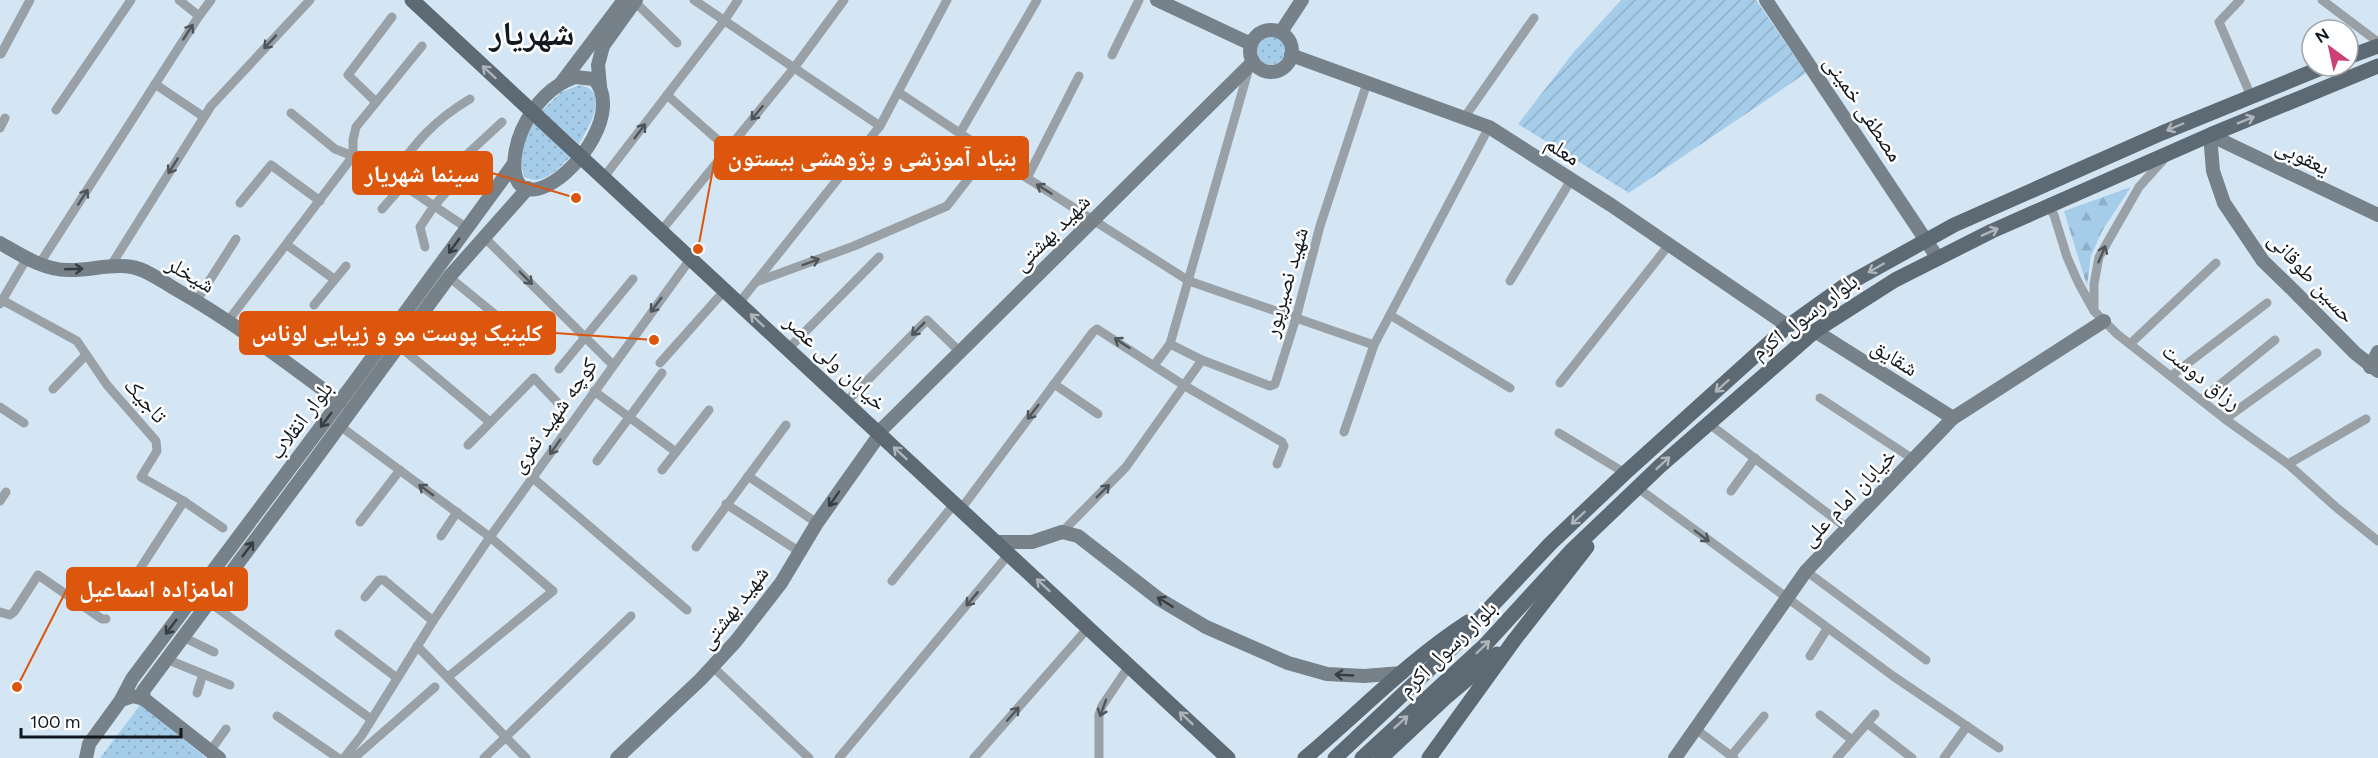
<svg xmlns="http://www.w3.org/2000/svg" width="2378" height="758" viewBox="0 0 2378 758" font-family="Figtree,'Noto Naskh Arabic',sans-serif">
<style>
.grass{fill:url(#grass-dots)}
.forest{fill:url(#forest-firs)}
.garden{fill:url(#garden-furrows)}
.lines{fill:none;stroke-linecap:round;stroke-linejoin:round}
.street{stroke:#99a1a7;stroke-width:9}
.secondary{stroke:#768189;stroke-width:14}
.primary{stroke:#5d6a74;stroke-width:15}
.oneway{stroke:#4f565b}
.oneway2{stroke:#aeb4ba}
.oneway3{stroke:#353d43}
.labels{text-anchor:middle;stroke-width:5;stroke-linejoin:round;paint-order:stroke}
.street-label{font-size:22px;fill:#12181d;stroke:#fff}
.town-label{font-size:34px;font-weight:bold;fill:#12181d;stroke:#fff}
.leader{fill:none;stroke:#dd560d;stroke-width:2}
.callout-dot{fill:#dd560d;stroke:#fff;stroke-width:2}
.callout{fill:#dd560d;stroke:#dd560d;stroke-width:2}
.callout-label{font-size:24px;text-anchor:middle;font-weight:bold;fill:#fff}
</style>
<defs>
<pattern id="grass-dots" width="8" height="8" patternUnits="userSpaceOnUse" patternTransform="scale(1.5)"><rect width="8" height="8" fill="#a5cdea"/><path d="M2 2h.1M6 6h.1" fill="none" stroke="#8dafc8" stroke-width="1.8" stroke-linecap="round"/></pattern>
<pattern id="forest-firs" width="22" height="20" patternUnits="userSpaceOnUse" patternTransform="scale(1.5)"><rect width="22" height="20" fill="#a5cdea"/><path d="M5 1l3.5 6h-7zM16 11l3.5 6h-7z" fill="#8dafc8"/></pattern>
<pattern id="garden-furrows" width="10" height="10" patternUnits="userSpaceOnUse" patternTransform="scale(1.5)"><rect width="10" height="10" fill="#a5cdea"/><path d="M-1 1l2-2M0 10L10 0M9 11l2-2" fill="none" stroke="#8dafc8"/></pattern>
</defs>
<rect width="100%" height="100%" fill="#d4e6f4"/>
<g class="grass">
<circle cx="1270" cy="50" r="15"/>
<path d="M580 85C611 91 589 127 579 144L542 111 561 92Z"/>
<path d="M533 122 570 157C558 169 541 188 524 176 517 157 524 139 533 122Z"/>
<polygon points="141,704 206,758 100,758"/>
</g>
<polygon class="forest" points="2131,187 2102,231 2091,256 2087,286 2064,211"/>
<polygon class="garden" points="1621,0 1756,0 1806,73 1629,193 1518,124 1573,53"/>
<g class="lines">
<g class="street">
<polyline points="179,0 199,16"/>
<polyline points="694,0 880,126"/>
<polyline points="2240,0 2219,22 2251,96"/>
<polyline points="2322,0 2378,42"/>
<polyline points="635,2 677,43"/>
<polyline points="1,54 30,0"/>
<polyline points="1112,55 1139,0"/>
<polyline points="155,84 204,117"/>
<polyline points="898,92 1027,178 1189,281 1374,345"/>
<polyline points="667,95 728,149"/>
<polyline points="376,102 348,75 392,17"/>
<polyline points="56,110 131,0"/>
<polyline points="291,113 335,149 353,156 391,177 467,228"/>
<polyline points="1464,118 1534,18"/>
<polyline points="0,128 5,118"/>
<polyline points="960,133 1037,0"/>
<polyline points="353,156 353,140 356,127 422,46"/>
<path d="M391 177C416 142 433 121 470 99"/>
<polyline points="604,177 724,21 738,0"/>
<polyline points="1027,178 1079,76"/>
<polyline points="240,203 271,165 320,201"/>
<polyline points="2049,207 2054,215 2067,257 2078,282 2094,311 2117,334 2225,419 2288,464 2337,508 2378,541"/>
<polyline points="382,209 403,185"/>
<polyline points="661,231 794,68 844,0"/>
<polyline points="484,237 613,365"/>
<polyline points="287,245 334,279"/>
<polyline points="425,247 420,227 434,206 459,177 461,160 502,122"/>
<polyline points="40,263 199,16 211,0"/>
<polyline points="110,267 211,106 310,0"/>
<polyline points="449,277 503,321 478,347"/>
<polyline points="1510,281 1571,180"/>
<polyline points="756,282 854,246 947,206 989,152"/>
<polyline points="2,300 77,341 107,385 156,441 157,451 141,477 185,502 223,528"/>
<polyline points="197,300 236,239"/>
<polyline points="739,303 880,126 947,0"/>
<polyline points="0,304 27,258"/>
<polyline points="314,305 346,266"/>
<polyline points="2094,309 2094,284 2099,257 2139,187 2165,158"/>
<polyline points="1390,315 1510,388"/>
<polyline points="228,321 353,156"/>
<polyline points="1170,344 1202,360 1270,386 1275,384 1296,318 1320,226 1367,83"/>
<polyline points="2130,344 2216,263"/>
<polyline points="398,345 490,422"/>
<polyline points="788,349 879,257"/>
<polyline points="660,363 725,290"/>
<polyline points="1155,364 1170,344 1249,68"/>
<polyline points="559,369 633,279"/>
<polyline points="2171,376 2267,303"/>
<polyline points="1560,383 1668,246"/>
<polyline points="1054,384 1098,414"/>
<polyline points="53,389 86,355"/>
<polyline points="594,391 676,452"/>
<polyline points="1820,398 1913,459"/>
<polyline points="2201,400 2275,340"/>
<polyline points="846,402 927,320 960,352"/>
<polyline points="0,407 24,423"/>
<polyline points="2225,419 2317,353"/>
<polyline points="1708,423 1847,528"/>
<polyline points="340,426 490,537 553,591 448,677"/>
<polyline points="1344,432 1374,345 1489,127"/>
<polyline points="1559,433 1625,473"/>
<polyline points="468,445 534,378 557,402"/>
<polyline points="597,461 662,373"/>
<polyline points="2288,464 2366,419"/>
<polyline points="662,470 709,410"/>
<polyline points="748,476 817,523"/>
<polyline points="533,478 687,610"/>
<polyline points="1638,488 1893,676 1999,748"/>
<polyline points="1731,491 1755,458"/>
<polyline points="0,501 6,492"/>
<polyline points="726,504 800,552"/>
<polyline points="961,509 1093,332 1097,329 1185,386 1282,442 1284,446 1277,464"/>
<polyline points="360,522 400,470"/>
<polyline points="1062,532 1126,467 1202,360"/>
<polyline points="441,536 457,512"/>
<polyline points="696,547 786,425"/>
<polyline points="1806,571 1926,660"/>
<polyline points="892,581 955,503"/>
<polyline points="365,597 379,580 384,580 433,621"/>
<polyline points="166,601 134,578 184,501"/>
<polyline points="209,602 371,719"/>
<polyline points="0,612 10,615 14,612 38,575 102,619 106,619"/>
<polyline points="339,634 397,678"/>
<polyline points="183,637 214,652"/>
<polyline points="417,646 526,758"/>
<polyline points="1810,656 1827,629"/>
<polyline points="166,659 230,685"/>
<polyline points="713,667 809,758"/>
<polyline points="197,693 203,674"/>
<polyline points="1820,715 1852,740"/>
<polyline points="277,716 338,758"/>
<polyline points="1867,723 1912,758"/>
<polyline points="1697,730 1734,758"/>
<polyline points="211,750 226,729"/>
<polyline points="1731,756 1764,716"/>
<polyline points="344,758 362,735 433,621 490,537 691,258"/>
<polyline points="354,758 435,687"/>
<polyline points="484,758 631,616"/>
<polyline points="839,758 1009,554"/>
<polyline points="974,758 1088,628"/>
<polyline points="1099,758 1099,715 1102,706 1129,666"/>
<polyline points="1837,758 1875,714"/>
<polyline points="1944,758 1967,726"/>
</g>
<g class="secondary">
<polyline points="1157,0 1251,44"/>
<polyline points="1766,0 1937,257"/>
<circle cx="1271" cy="51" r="21"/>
<polyline points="1281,32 1302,0"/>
<polyline points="1291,55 1489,127 1611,205 1788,326"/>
<path d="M575 77 594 79C622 110 579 170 548 185 506 205 511 154 522 130 533 106 550 86 575 77Z"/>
<polyline points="562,82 624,0"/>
<polyline points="600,86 598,65 603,46 636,0"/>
<polyline points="2378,215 2210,135 2213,171 2224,203 2263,261 2293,290 2355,353 2378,371"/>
<path d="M0 243C21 255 43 270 68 270 89 271 111 263 132 267 148 270 163 282 177 290 234 322 287 363 340 402"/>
<polyline points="1815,331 1953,418"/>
<polyline points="2370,367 2378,352"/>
<polyline points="878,433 1253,62"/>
<polyline points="996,542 1032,542 1062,532 1078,536 1159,599 1206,627 1288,663 1327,674 1364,676 1402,673"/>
<polyline points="144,699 143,691 314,461 449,277 528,188"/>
<polyline points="121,700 132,679 353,384 513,165"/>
<polyline points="86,758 89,744 121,700 133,696 144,699 219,758"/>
<polyline points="617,758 701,679 736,641 781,583 817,523 880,434"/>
<polyline points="1675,758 1806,571 1953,418 2104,321"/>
</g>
<g class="primary">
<polyline points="412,0 1228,758"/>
<polyline points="2348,57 2378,46"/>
<path d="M1305 758C1359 713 1409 660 1468 622"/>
<polyline points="1335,758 1452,648 1551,543 1625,473 1788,326 1844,286 1954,225 2162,133 2326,66"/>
<polyline points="1362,758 1485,645 1571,551 1660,466 1815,331 1895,280 1992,231 2210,135 2378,66"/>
<polyline points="1381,758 1445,698 1497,654"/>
<polyline points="1429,758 1515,639 1587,547"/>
</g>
</g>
<defs><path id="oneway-shaft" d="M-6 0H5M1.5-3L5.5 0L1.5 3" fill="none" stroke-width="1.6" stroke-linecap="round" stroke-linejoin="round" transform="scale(1.5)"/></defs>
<g class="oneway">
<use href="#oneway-shaft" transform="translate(188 32) rotate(-57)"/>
<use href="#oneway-shaft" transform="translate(270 42) rotate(133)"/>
<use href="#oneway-shaft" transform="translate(757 113) rotate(129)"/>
<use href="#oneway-shaft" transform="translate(640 131) rotate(-53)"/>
<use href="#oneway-shaft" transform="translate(173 166) rotate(122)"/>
<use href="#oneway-shaft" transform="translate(1044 189) rotate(-148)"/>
<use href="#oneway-shaft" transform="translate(83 197) rotate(-57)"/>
<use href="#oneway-shaft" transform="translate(2102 254) rotate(-67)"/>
<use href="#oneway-shaft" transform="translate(811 262) rotate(-20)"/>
<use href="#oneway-shaft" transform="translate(526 278) rotate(45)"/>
<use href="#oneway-shaft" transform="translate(656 305) rotate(127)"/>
<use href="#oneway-shaft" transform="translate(918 329) rotate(135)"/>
<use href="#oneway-shaft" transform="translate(1122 343) rotate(-147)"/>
<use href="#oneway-shaft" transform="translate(1033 412) rotate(127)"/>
<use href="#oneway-shaft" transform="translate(555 447) rotate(125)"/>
<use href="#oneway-shaft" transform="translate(426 490) rotate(-144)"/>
<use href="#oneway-shaft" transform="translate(1103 491) rotate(-45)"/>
<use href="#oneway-shaft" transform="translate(1702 536) rotate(37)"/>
<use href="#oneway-shaft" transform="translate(972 599) rotate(130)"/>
<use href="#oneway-shaft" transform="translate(1103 708) rotate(110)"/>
<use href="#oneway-shaft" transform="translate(1013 714) rotate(-49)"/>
</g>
<g class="oneway2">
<use href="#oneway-shaft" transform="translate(489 72) rotate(-137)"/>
<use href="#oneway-shaft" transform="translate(2246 120) rotate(-22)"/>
<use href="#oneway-shaft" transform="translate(2175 127) rotate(157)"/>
<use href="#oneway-shaft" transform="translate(1990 232) rotate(-24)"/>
<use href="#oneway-shaft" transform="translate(1876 268) rotate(150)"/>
<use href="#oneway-shaft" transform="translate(757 320) rotate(-137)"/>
<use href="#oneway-shaft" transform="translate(1722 386) rotate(138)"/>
<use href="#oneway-shaft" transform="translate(900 453) rotate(-137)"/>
<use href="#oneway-shaft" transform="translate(1663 463) rotate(-43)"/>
<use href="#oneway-shaft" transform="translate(1578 518) rotate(137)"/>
<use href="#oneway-shaft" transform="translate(1043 585) rotate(-137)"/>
<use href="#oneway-shaft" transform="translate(1483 647) rotate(-44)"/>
<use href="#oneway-shaft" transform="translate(1186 718) rotate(-137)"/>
<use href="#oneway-shaft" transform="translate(1401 722) rotate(-42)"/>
</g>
<g class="oneway3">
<use href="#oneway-shaft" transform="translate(454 246) rotate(126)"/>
<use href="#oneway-shaft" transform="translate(74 269) rotate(-2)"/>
<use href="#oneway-shaft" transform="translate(326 420) rotate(127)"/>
<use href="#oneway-shaft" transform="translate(834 499) rotate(125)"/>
<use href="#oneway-shaft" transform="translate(248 549) rotate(-53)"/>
<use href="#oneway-shaft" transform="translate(1165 602) rotate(-148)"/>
<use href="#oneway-shaft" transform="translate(171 627) rotate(127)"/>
<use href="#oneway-shaft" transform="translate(1344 675) rotate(-177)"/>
</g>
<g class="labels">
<g class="street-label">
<text transform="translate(1864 108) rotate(56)" y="8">مصطفی خمینی</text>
<text transform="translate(1563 150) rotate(33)" y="8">معلم</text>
<text transform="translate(2303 156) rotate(26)" y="8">یعقوبی</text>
<text transform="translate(1051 232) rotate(-45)" y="8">شهید بهشتی</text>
<text transform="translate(191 274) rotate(30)" y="8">شیخلر</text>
<text transform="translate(2312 277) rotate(47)" y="8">حسین طوقانی</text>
<text transform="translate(1285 282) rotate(-74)" y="8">شهید نصیرپور</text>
<text transform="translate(1804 316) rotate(-37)" y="8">بلوار رسول اکرم</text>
<text transform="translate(1895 357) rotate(32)" y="8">شقایق</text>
<text transform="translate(836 362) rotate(43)" y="8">خیابان ولی عصر</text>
<text transform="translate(2202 376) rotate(38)" y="8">رزاق دوست</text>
<text transform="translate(146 400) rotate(48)" y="8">تاجیک</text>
<text transform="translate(553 415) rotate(-55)" y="8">کوچه شهید ثمری</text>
<text transform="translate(300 420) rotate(-53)" y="8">بلوار انقلاب</text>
<text transform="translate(1848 497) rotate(-46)" y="8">خیابان امام علی</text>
<text transform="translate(733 607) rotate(-52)" y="8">شهید بهشتی</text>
<text transform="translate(1447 648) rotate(-44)" y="8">بلوار رسول اکرم</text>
</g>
<g class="town-label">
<text x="532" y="45">شهریار</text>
</g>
</g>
<path class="leader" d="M698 249L715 158M576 198L492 173M654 340L555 333M17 687L67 589"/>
<g class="callout-dot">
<circle cx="698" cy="249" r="6"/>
<circle cx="576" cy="198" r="6"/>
<circle cx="654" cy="340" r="6"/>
<circle cx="17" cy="687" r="6"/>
</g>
<g class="callout">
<rect x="715" y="137" width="313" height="42" rx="6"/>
<rect x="353" y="152" width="139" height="42" rx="6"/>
<rect x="240" y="312" width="315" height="42" rx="6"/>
<rect x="67" y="568" width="180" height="42" rx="6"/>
</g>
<g class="callout-label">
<text x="872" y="166">بنیاد آموزشی و پژوهشی بیستون</text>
<text x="422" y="182">سینما شهریار</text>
<text x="397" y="341">کلینیک پوست مو و زیبایی لوناس</text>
<text x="157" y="597">امامزاده اسماعیل</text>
</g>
<g transform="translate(2330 48) rotate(327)"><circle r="28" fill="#ffffff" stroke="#a0a3a5" stroke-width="1.5"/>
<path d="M0-4.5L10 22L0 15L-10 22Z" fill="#cb4075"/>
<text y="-9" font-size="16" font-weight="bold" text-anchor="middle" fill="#12181d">N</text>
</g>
<path d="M21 728v9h160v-9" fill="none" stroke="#12181d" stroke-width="3"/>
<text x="30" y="728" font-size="18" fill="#12181d" stroke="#ffffff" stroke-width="4.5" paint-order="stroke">100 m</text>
</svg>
